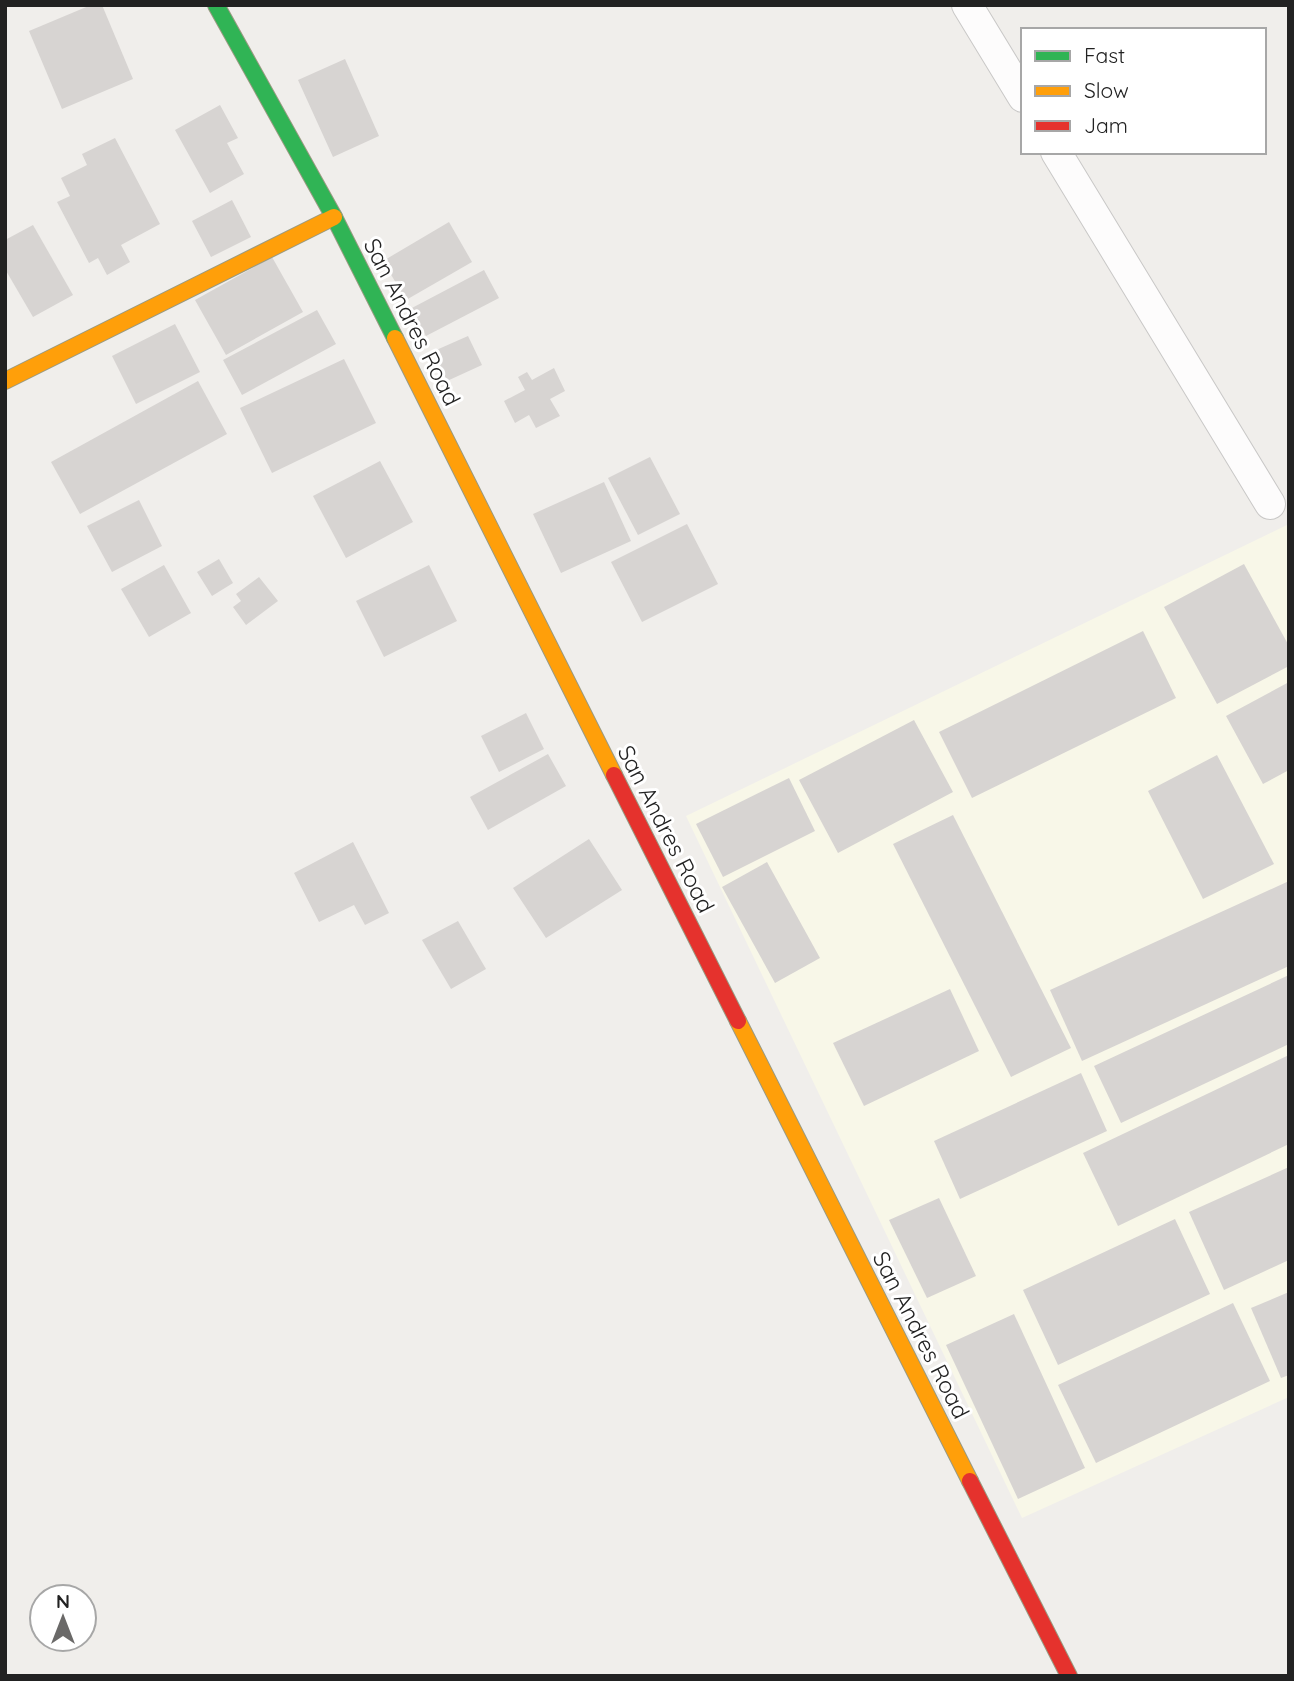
<svg xmlns="http://www.w3.org/2000/svg" width="1294" height="1681" viewBox="0 0 1294 1681" font-family="Quicksand,sans-serif">
<style>
.education{fill:#f8f7e8}
.building{fill:#d7d4d2}
.lines{fill:none;stroke-linecap:round;stroke-linejoin:round}
.lane-casing{stroke:#c9c8c7;stroke-width:32}
.fast-casing{stroke:#999a82;stroke-width:18}
.slow-casing{stroke:#999a82;stroke-width:18}
.jam-casing{stroke:#999a82;stroke-width:18}
.lane{stroke:#fdfcfc;stroke-width:30}
.fast{stroke:#30b455;stroke-width:16}
.slow{stroke:#ff9f0a;stroke-width:16}
.jam{stroke:#e5322d;stroke-width:16}
.labels{text-anchor:middle;stroke-width:6;stroke-linejoin:round;paint-order:stroke}
.street-label{font-size:23px;fill:#222;stroke:#fff}
</style>
<rect width="100%" height="100%" fill="#f0eeeb"/>
<polygon class="education" points="1289,524 1289,1397 1022,1518 686,816"/>
<g class="building">
<polygon points="91,5 102,5 133,79 62,109 29,31"/>
<polygon points="345,59 379,136 333,157 298,80"/>
<polygon points="220,105 238,138 227,143 244,174 210,193 175,130"/>
<polygon points="115,138 160,224 121,245 130,262 107,275 98,258 89,263 57,202 70,196 61,178 87,165 82,154"/>
<polygon points="232,200 251,237 211,257 192,221"/>
<polygon points="449,222 472,262 406,300 383,261"/>
<polygon points="33,225 73,295 33,317 5,269 5,240"/>
<polygon points="272,257 303,312 226,355 195,300"/>
<polygon points="484,270 499,298 426,336 410,309"/>
<polygon points="317,310 336,344 242,395 223,360"/>
<polygon points="175,324 200,372 136,404 112,356"/>
<polygon points="468,336 482,365 447,381 434,351"/>
<polygon points="344,359 376,423 272,473 240,408"/>
<polygon points="554,368 565,391 550,399 560,416 536,428 529,415 515,423 504,401 525,390 518,377 527,372 532,380"/>
<polygon points="198,381 227,434 80,514 51,462"/>
<polygon points="650,457 680,514 638,535 608,478"/>
<polygon points="380,461 413,522 346,558 313,496"/>
<polygon points="604,482 631,541 561,573 533,514"/>
<polygon points="139,500 162,546 112,572 87,526"/>
<polygon points="687,524 718,584 642,622 611,562"/>
<polygon points="219,559 233,583 212,596 197,572"/>
<polygon points="1244,564 1289,646 1289,666 1217,704 1164,607"/>
<polygon points="164,565 191,613 149,637 121,589"/>
<polygon points="429,565 457,621 384,657 356,601"/>
<polygon points="259,577 278,601 246,625 233,607 241,601 236,594"/>
<polygon points="1143,631 1176,698 972,798 939,732"/>
<polygon points="1289,682 1289,770 1263,784 1226,716"/>
<polygon points="526,713 544,749 499,772 481,736"/>
<polygon points="914,720 953,792 838,853 799,780"/>
<polygon points="548,754 566,786 488,830 470,797"/>
<polygon points="1217,755 1274,864 1203,899 1148,791"/>
<polygon points="789,778 815,831 723,877 696,824"/>
<polygon points="953,815 1071,1048 1011,1077 893,844"/>
<polygon points="589,839 622,890 546,938 513,888"/>
<polygon points="353,842 389,913 365,925 354,905 319,922 294,873"/>
<polygon points="767,862 820,958 775,983 722,887"/>
<polygon points="1289,881 1289,966 1082,1061 1050,990"/>
<polygon points="458,921 486,969 451,989 422,940"/>
<polygon points="1289,975 1289,1044 1121,1123 1094,1066"/>
<polygon points="950,989 979,1051 864,1106 833,1043"/>
<polygon points="1289,1055 1289,1144 1118,1226 1083,1153"/>
<polygon points="1081,1073 1107,1131 960,1199 934,1141"/>
<polygon points="1289,1167 1289,1260 1224,1290 1189,1212"/>
<polygon points="939,1198 976,1276 927,1298 889,1220"/>
<polygon points="1175,1219 1210,1294 1058,1365 1023,1290"/>
<polygon points="1289,1292 1289,1375 1281,1378 1251,1308"/>
<polygon points="1233,1303 1270,1381 1096,1463 1058,1385"/>
<polygon points="1014,1314 1085,1468 1018,1499 946,1345"/>
</g>
<g class="lines">
<g class="lane-casing">
<g id="lane">
<polyline points="967,5 1023,97"/>
<polyline points="1056,152 1270,504"/>
</g>
</g>
<g class="fast-casing">
<polyline id="fast" points="216,5 334,217 395,338"/>
</g>
<g class="slow-casing">
<g id="slow">
<polyline points="395,338 614,775"/>
<polyline points="5,381 334,217"/>
<polyline points="738,1021 970,1481"/>
</g>
</g>
<g class="jam-casing">
<g id="jam">
<polyline points="614,775 738,1021"/>
<polyline points="970,1481 1069,1676"/>
</g>
</g>
<use href="#lane" class="lane"/>
<use href="#fast" class="fast"/>
<use href="#slow" class="slow"/>
<use href="#jam" class="jam"/>
</g>
<g class="labels">
<g class="street-label">
<text transform="translate(412 322) rotate(63)" y="8">San Andres Road</text>
<text transform="translate(666 829) rotate(63)" y="8">San Andres Road</text>
<text transform="translate(921 1335) rotate(63)" y="8">San Andres Road</text>
</g>
</g>
<rect width="1294" height="1681" fill="none" stroke="#222222" stroke-width="14"/>
<rect x="1021" y="28" width="245" height="126" fill="#ffffff" stroke="#a7a7a7" stroke-width="2"/>
<rect x="1035" y="51" width="35" height="10" fill="#30b455" stroke="#a7a7a7" stroke-width="2"/>
<text x="1084" y="63" font-size="21" fill="#222222">Fast</text>
<rect x="1035" y="86" width="35" height="10" fill="#ff9f0a" stroke="#a7a7a7" stroke-width="2"/>
<text x="1084" y="98" font-size="21" fill="#222222">Slow</text>
<rect x="1035" y="121" width="35" height="10" fill="#e5322d" stroke="#a7a7a7" stroke-width="2"/>
<text x="1084" y="133" font-size="21" fill="#222222">Jam</text>
<g transform="translate(63 1618)"><circle r="33" fill="#ffffff" stroke="#a7a7a7" stroke-width="2"/>
<path d="M0-5L12 26L0 18L-12 26Z" fill="#6a6968"/>
<text y="-10" font-size="19" font-weight="bold" text-anchor="middle" fill="#222222">N</text>
</g>
</svg>
